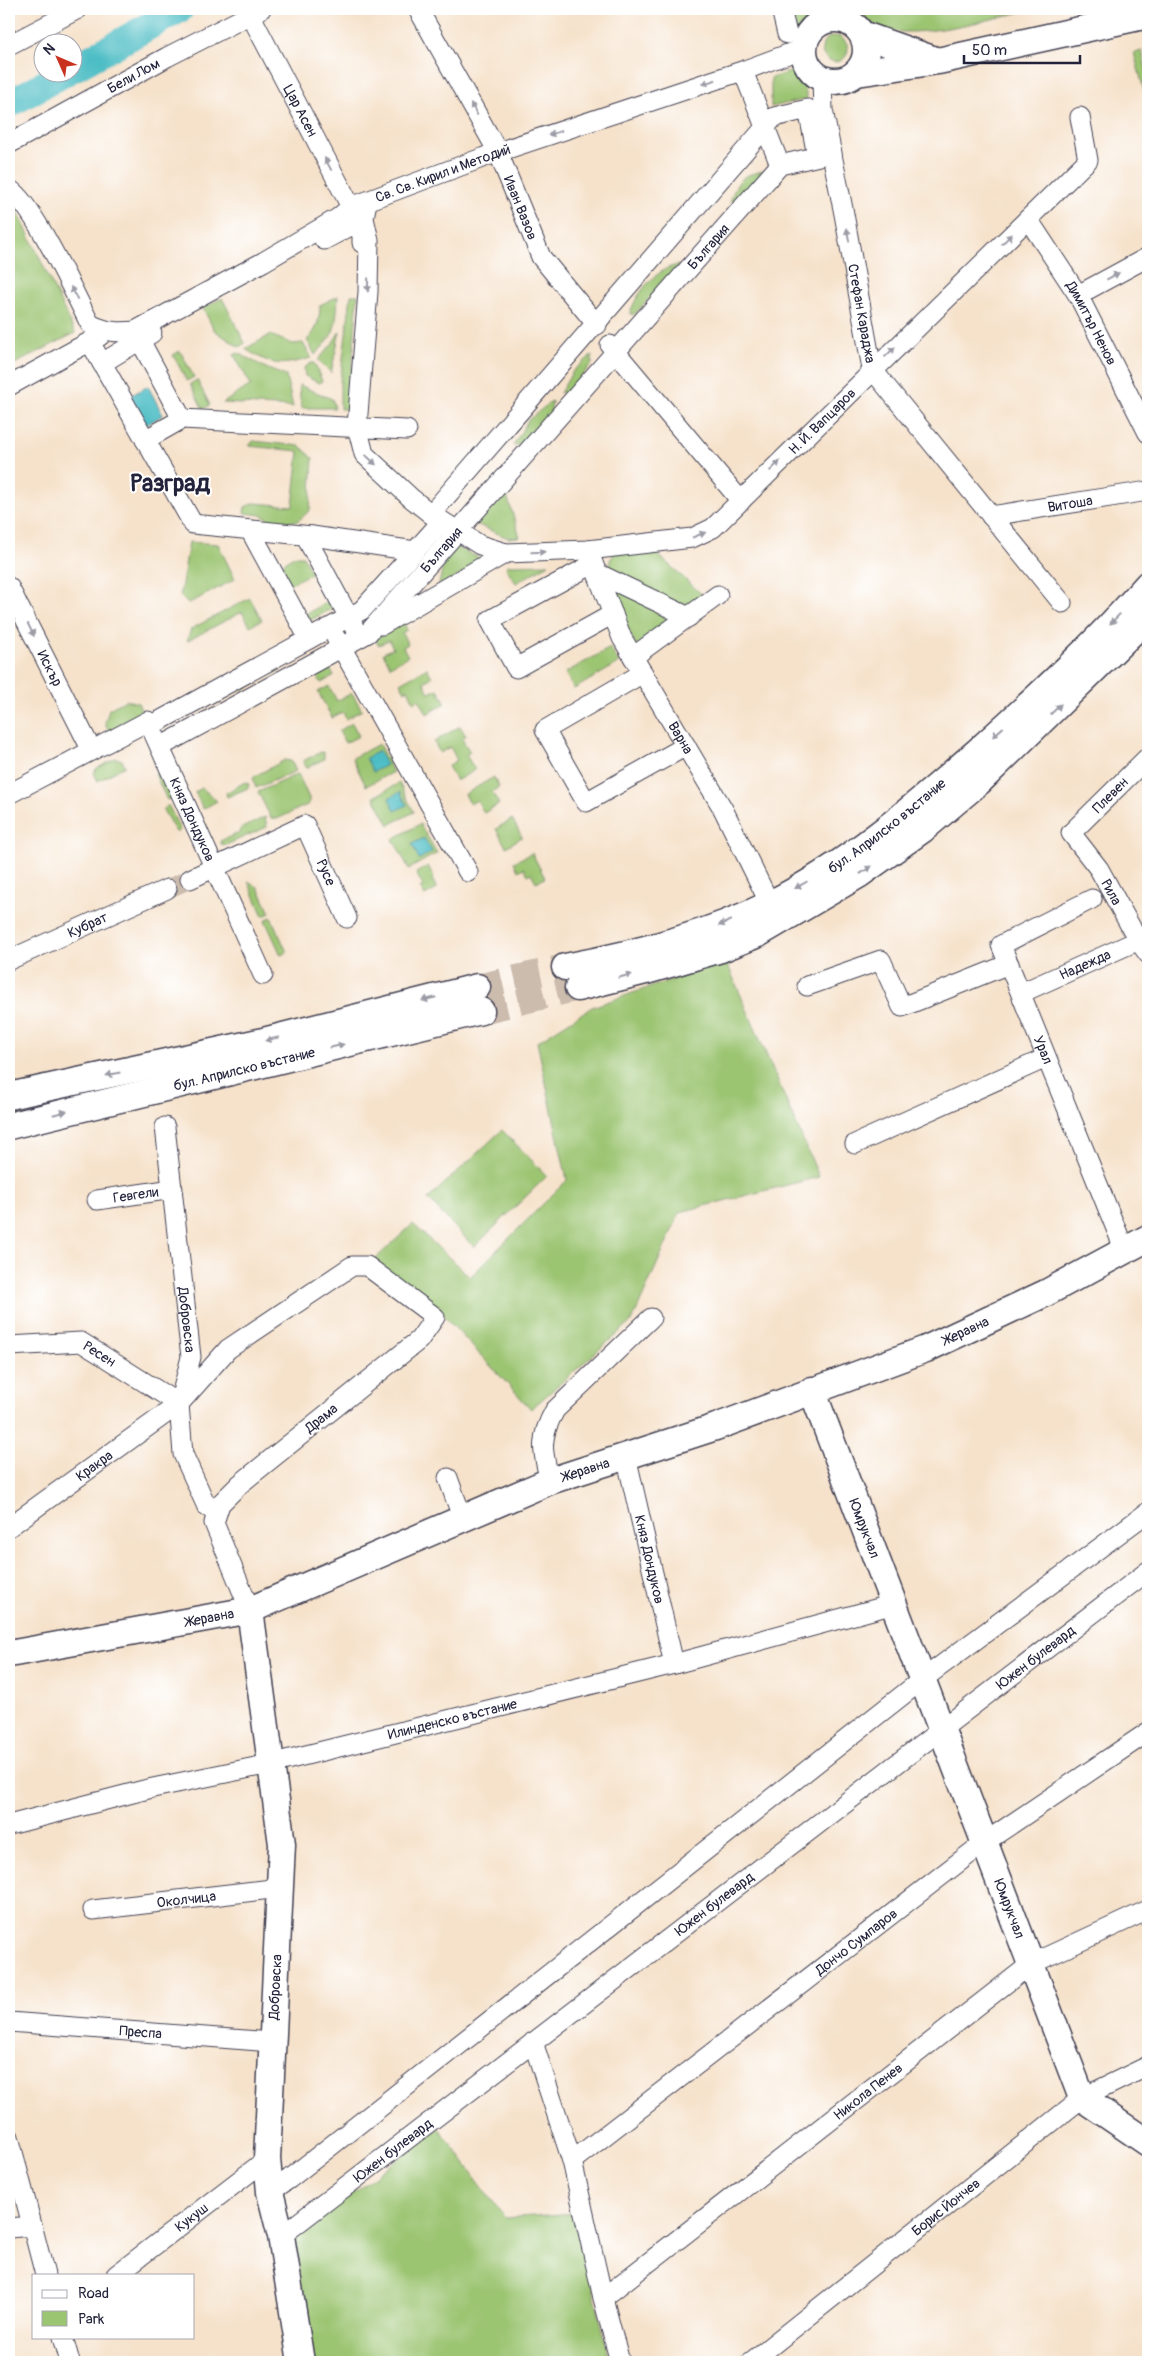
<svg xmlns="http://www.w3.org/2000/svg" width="1157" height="2371" viewBox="0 0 1157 2371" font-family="Pangolin,sans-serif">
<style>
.green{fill:#9cc572;stroke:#5f7456}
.water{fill:#4ebdc5;stroke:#387080}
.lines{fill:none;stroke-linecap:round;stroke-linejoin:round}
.river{stroke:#4ebdc5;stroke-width:28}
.street-tunnel{stroke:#ccbcae;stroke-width:19;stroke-dasharray:19 9;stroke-linecap:butt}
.secondary-tunnel{stroke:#ccbcae;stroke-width:26;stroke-dasharray:26 13;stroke-linecap:butt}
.street-casing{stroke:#423f51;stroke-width:21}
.secondary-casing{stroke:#423f51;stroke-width:29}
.street{stroke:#fff;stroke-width:19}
.secondary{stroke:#fff;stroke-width:26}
.oneway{fill:#9c9ca7}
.labels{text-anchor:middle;stroke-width:4;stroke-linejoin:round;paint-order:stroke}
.street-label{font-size:14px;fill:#22223b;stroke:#fff}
.town-label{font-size:24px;font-weight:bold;fill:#22223b;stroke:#fff}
</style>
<rect width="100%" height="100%" fill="#fff"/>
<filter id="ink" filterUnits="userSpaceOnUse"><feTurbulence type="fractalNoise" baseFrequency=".02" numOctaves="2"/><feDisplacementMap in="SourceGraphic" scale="10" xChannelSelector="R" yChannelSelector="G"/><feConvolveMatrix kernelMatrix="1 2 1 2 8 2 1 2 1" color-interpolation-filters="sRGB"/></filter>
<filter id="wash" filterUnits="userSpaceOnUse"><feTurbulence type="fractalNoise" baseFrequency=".0096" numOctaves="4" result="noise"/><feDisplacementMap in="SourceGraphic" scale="20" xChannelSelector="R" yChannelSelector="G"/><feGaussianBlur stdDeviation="1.12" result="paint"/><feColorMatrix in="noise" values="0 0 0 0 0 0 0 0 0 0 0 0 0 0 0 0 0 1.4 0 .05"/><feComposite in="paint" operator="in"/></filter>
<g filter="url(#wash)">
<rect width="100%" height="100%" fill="#f6e2cb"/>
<g class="green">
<path d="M791 9H811C809 18 805 28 796 31Z"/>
<path d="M860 9H1035C999 16 897 48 869 22 866 18 863 13 860 9Z"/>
<circle cx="835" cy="49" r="13"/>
<polygon points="1142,51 1148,76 1148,90 1144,91 1134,53"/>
<polygon points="796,70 802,75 807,99 771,107 771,78"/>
<path d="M764 171 738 200 730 202C737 180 741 175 764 171Z"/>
<polygon points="9,206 18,212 75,333 9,367"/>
<path d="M680 265 635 314H630C635 294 658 266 680 265Z"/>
<polygon points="351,295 358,295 349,409 340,409 340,382"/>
<path d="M338 296C336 326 337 333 315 355L307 340C317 331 320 318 320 305Z"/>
<polygon points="222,298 245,343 239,347 214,330 203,308"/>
<polygon points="340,331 331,373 318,360 332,344"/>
<path d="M270 335 293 344 303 343 311 358C278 367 274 366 245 349Z"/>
<polygon points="180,351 194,377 187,381 173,355"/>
<polygon points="238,353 268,369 286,376 293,407 223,403 251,385 234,355"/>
<polygon points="592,355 592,364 569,391 560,393 573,371"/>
<polygon points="311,363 314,363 322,381 319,383 305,376 304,368"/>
<polygon points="197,380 210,405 203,409 190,384"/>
<polygon points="299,385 332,399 335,408 301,408"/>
<polygon points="552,401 551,412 523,444 513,446 528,420"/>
<polygon points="253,441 300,446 313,458 310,510 298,521 272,522 262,515 244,513 245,507 254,503 293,506 299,451 249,446"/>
<polygon points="506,493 520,537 508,538 476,524"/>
<polygon points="189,542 218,544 235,579 188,604 180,596"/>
<polygon points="647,545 707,599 689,614 609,574 610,560 617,549"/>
<polygon points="456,547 484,560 438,588 445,558"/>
<polygon points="294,556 303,556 312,573 289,584 281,567 287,560"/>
<polygon points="549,564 516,583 506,568 508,565"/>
<polygon points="612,583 684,619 639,651 629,632"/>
<polygon points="250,598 262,620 250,626 242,612 187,641 191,629"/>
<polygon points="329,601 333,608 307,622 304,615"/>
<polygon points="404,623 407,630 402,633 408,644 403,647 408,656 390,666 383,653 393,648 389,640 379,645 375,639"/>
<polygon points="610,648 619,663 574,689 565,673"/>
<polygon points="281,664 280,670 242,690 237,688"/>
<polygon points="328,665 334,676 321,683 315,672"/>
<polygon points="427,668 432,677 424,682 429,693 438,689 446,703 427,714 419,699 414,702 408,689 405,691 400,683"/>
<polygon points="329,686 337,701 352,693 362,710 346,719 343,712 332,718 318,692"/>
<polygon points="126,700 138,703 143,714 110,733 105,723 109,709"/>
<polygon points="352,723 359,736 345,743 339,731"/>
<polygon points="460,726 466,736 462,739 470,752 466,755 475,770 456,781 448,766 457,760 450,747 440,753 434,742"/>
<polygon points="379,744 393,772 366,786 352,758"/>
<polygon points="321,752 324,753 324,759 308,767 305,766 303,761"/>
<polygon points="116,758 122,760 125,766 98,781 94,773 96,769"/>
<polygon points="285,760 291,761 296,771 256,788 253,779 255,776"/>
<polygon points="163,770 175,797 167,800 155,774"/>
<polygon points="298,774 309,798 309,804 277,819 271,818 258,792"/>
<polygon points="494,777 499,787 492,792 499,804 484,813 477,800 470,804 465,794"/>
<polygon points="245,782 249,784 248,788 227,797 226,793"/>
<polygon points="399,783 414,812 389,825 374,797"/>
<polygon points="202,788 217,801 203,809 195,792"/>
<polygon points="168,805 180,829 178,833 175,831 163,810"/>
<polygon points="265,817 267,827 226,845 221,844 220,841 241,832 240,829"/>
<polygon points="512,819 522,837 506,847 496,829"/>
<polygon points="420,824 437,853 409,869 393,839"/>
<polygon points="532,853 545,878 536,882 531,873 528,875 524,868 518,871 514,862"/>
<polygon points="428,866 434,877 432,879 437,889 425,896 420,888 423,886 416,873"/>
<polygon points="248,881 258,887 270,913 263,916"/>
<polygon points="271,917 287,952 281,955 265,920"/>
<polygon points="726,961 819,1177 680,1212 632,1321 531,1409 440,1312 374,1260 413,1224 470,1277 567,1180 537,1042 592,1007"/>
<polygon points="502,1130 547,1176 474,1247 428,1199"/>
<polygon points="439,2128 505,2218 576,2213 610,2362 311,2362 292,2239"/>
</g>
<g class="water">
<polygon points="148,386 163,415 146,425 130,396"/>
<polygon points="379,751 386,765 373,772 366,758"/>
<polygon points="400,792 407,805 395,811 389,798"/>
<polygon points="424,838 432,852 419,859 412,844"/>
</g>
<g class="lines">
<g class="river">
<polyline points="72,69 180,9"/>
<polyline points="9,104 66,72"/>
</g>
</g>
</g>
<g filter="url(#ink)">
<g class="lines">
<polyline class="street-tunnel" points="167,889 190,879"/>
<g class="secondary-tunnel">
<polyline points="477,987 565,967"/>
<polyline points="481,1011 578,988"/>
</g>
<g class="street-casing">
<g id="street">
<path id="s1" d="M418 9 498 152 541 257 597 325"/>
<polyline points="781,9 787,34"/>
<path id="s2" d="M250 14 351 207"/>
<polyline points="9,45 78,9"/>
<polyline points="743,71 780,165"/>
<path id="s3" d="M822 79 823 110 844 214 872 369 1062 603"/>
<path id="s4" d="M9 144 167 57 261 9"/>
<path id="s5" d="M9 189C33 203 75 295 90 324 106 332 118 333 135 331L263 262 338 218 351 207 498 152 745 70 804 48"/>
<path id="s6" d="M367 202 364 218 369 240 368 292 357 426 364 454 411 498 431 514 480 545 506 553 588 550 692 538 713 528 1088 160 1080 117"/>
<path id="s7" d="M1028 219 1078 295 1148 433"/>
<polyline points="324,240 356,223 362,235 362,243"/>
<polyline points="1078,295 1148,257"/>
<polyline points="135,331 182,419 407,430"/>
<polyline points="90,342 193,524 312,536 415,551"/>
<polyline points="610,345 741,501"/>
<polyline points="102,363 152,333"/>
<polyline points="9,386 100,336"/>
<polyline points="145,440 182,419"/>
<polyline points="431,514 774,117 808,109 817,156"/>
<path id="s8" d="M991 516 1148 491"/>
<polyline points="250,530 309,639"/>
<polyline points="312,536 309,543 354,627"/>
<path id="s9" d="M588 550 622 638 723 809 775 914"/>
<polyline points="593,564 490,620 516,668 613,614"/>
<polyline points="597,573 689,617"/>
<path id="s10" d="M9 587 91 749"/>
<polyline points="382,625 506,553"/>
<polyline points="336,638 468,872"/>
<polyline points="633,657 718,595"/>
<polyline points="643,673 545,730 586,802 686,746"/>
<polyline points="150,726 362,610 442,521"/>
<path id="s11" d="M160 747 368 633 780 165 832 153"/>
<path id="s12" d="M1148 757 1071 833 1099 869 1138 940 1148 954"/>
<path id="s13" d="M9 794 148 721 263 975"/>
<path id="s14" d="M190 879 305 825 347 918"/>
<path id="s15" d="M1092 899 1001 945 1125 1251"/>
<path id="s16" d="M9 960 167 889"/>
<polyline points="807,986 881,960 902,1007 1009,964"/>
<path id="s17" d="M1021 993 1148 936"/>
<path id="s18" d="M165 1127 191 1357 179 1404 183 1454 207 1507"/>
<polyline points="855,1144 1046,1058"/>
<path id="s19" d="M97 1200 173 1189"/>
<path id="s20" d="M9 1346 81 1342 179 1404"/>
<path id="s21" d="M626 1456 674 1664"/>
<polyline points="448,1478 462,1517"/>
<path d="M550 1481C542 1451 539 1438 555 1410L651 1318"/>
<path id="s22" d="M9 1527 179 1404 228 1349 352 1266H367L435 1317 419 1340 240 1484 220 1504 214 1523 250 1610"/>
<path id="s23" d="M9 1825 148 1789 270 1764 674 1664 894 1604"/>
<path id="s24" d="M93 1910 280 1888"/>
<path id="s25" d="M9 2022 272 2042"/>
<polyline points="533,2042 572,2161 603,2298 620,2362"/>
<polyline points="9,2137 45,2275"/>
<path id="s26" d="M572 2161 985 1842 1148 1732"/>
<polyline points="270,2192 289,2179 923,1679 1148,1512"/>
<polyline points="9,2228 32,2226"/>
<path id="s27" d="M281 2236 1148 1571"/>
<path id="s28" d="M116 2275 267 2159"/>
<path id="s29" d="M603 2298 1031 1964 1148 1910"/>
<polyline points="63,2337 70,2362"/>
<path id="s30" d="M751 2362 1082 2098 1148 2066"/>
</g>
</g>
<g class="secondary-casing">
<g id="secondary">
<circle cx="835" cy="50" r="31"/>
<polyline points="864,35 935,60"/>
<polyline points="857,73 938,61 1148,15"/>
<path id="s31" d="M565 967C635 954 705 936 770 904 848 865 914 807 979 750 1038 697 1096 643 1148 584"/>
<polyline points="578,988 646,971 721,949 758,934 860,874 922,830 979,782 1148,617"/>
<polyline points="9,1096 259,1042 477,987"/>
<path id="s32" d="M9 1126 481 1011"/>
<path id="s33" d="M812 1390 1082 2098 1148 2143"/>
<polyline points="250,1610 282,1844 267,2159 270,2192 281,2236 301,2362"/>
<path id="s34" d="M9 1654 250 1610 550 1481 716 1427 926 1349 1046 1293 1148 1238"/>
</g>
</g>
<use href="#street" class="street"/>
<use href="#secondary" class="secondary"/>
</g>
<defs><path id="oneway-solid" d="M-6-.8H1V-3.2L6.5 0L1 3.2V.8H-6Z" transform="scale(1.25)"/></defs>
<g class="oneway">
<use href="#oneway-solid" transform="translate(709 82) rotate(162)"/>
<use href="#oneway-solid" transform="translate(474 109) rotate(-119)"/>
<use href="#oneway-solid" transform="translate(555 133) rotate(162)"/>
<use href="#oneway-solid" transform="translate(328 164) rotate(-118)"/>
<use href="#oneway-solid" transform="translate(848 235) rotate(-100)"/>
<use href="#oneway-solid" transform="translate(1007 239) rotate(-44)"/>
<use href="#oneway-solid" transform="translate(1113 276) rotate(-28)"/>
<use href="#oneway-solid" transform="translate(368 285) rotate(91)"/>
<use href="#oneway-solid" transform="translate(74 293) rotate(-118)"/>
<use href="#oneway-solid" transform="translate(890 352) rotate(-44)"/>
<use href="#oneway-solid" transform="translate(371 460) rotate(43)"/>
<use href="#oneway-solid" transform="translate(775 466) rotate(-45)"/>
<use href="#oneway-solid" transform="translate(699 535) rotate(-21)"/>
<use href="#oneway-solid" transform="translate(538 552) rotate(-2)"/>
<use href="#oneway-solid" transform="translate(1115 619) rotate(134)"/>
<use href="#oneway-solid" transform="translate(31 630) rotate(63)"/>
<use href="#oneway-solid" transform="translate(1056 709) rotate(-44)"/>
<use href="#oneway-solid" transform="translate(998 732) rotate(138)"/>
<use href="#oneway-solid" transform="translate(866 870) rotate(-34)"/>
<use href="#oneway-solid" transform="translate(801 885) rotate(150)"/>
<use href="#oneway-solid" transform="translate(725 923) rotate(157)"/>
<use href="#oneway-solid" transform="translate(625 976) rotate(-13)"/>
<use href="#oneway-solid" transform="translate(429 999) rotate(166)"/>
<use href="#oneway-solid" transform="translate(272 1039) rotate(166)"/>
<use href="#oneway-solid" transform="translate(337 1046) rotate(-14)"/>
<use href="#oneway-solid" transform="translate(113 1074) rotate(168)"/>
<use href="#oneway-solid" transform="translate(60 1113) rotate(-14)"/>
</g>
</g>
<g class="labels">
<g class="street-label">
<text dy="5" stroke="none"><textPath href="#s4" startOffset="142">Бели Лом</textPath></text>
<text dy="5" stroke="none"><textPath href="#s2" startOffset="109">Цар Асен</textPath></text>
<text dy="5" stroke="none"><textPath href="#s5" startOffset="552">Св. Св. Кирил и Методий</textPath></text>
<text dy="5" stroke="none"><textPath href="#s1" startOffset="224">Иван Вазов</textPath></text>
<text dy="5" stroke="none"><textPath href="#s11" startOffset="752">България</textPath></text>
<text dy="5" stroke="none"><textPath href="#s3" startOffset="238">Стефан Караджа</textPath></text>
<text dy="5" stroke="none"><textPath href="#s7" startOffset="122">Димитър Ненов</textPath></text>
<text dy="5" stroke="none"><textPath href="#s6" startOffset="792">Н. Й. Вапцаров</textPath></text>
<text dy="5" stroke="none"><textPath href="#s8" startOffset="80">Витоша</textPath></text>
<text dy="5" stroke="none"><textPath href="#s11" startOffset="348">България</textPath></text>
<text dy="5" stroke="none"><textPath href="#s10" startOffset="91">Искър</textPath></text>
<text dy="5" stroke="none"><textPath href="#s9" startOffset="210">Варна</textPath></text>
<text transform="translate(1110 795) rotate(-45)" y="5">Плевен</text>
<text dy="5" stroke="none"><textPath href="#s13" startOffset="265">Княз Дондуков</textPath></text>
<text dy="5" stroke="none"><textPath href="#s31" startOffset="356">бул. Априлско въстание</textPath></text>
<text dy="5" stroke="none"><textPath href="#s14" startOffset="179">Русе</textPath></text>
<text dy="5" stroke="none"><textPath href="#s12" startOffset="180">Рила</textPath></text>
<text dy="5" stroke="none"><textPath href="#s16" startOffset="86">Кубрат</textPath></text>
<text dy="5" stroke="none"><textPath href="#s17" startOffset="70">Надежда</textPath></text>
<text dy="5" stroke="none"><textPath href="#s15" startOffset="215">Урал</textPath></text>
<text dy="5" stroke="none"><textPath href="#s32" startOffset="242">бул. Априлско въстание</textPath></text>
<text dy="5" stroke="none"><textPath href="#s19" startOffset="39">Гевгели</textPath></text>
<text dy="5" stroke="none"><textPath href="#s18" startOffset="194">Добровска</textPath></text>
<text dy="5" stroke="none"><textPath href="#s34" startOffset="1014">Жеравна</textPath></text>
<text dy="5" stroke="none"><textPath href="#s20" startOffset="94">Ресен</textPath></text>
<text transform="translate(321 1418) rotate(-39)" y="5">Драма</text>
<text dy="5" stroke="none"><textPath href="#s22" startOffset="105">Кракра</textPath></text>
<text dy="5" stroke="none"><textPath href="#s34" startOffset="609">Жеравна</textPath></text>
<text dy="5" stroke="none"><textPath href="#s33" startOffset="148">Юмрукчал</textPath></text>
<text dy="5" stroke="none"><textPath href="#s21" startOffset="106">Княз Дондуков</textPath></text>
<text dy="5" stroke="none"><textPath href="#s34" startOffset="204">Жеравна</textPath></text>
<text dy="5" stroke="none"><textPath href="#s27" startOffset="951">Южен булевард</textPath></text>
<text dy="5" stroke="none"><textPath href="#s23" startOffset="456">Илинденско въстание</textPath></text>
<text dy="5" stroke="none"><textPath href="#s24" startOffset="94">Околчица</textPath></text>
<text dy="5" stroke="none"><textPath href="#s27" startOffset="546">Южен булевард</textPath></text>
<text dy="5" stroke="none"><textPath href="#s33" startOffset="555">Юмрукчал</textPath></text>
<text dy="5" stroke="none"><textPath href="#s26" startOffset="359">Дончо Сумпаров</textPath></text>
<text transform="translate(275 1987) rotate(-87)" y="5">Добровска</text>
<text dy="5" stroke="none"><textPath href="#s25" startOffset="132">Преспа</textPath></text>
<text dy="5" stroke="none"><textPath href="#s29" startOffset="336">Никола Пенев</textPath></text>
<text dy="5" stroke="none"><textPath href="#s27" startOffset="141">Южен булевард</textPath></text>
<text dy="5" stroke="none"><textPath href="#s30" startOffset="249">Борис Йончев</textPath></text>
<text dy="5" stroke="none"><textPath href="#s28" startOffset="95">Кукуш</textPath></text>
</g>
<g class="town-label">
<text x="170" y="491">Разград</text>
</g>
</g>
<rect width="1157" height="2371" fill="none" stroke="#fff" stroke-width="30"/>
<rect x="32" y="2274" width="162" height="65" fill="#ffffff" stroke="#a7a7b1"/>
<rect x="42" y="2290" width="25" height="8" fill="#ffffff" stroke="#a7a7b1"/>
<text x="78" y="2298" font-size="15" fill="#22223b">Road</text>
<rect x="42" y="2311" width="25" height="15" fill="#9cc572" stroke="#a7a7b1"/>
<text x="78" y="2324" font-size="15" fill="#22223b">Park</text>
<g transform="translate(58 58) rotate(315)"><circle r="24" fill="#ffffff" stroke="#a7a7b1"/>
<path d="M0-4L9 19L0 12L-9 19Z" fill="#c8321e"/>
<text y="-8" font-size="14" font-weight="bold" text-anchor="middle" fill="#22223b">N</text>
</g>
<path d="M964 55v8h116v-8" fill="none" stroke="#22223b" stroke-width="2.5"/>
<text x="972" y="55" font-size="15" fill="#22223b" stroke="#ffffff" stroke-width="4" paint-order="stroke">50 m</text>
</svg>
